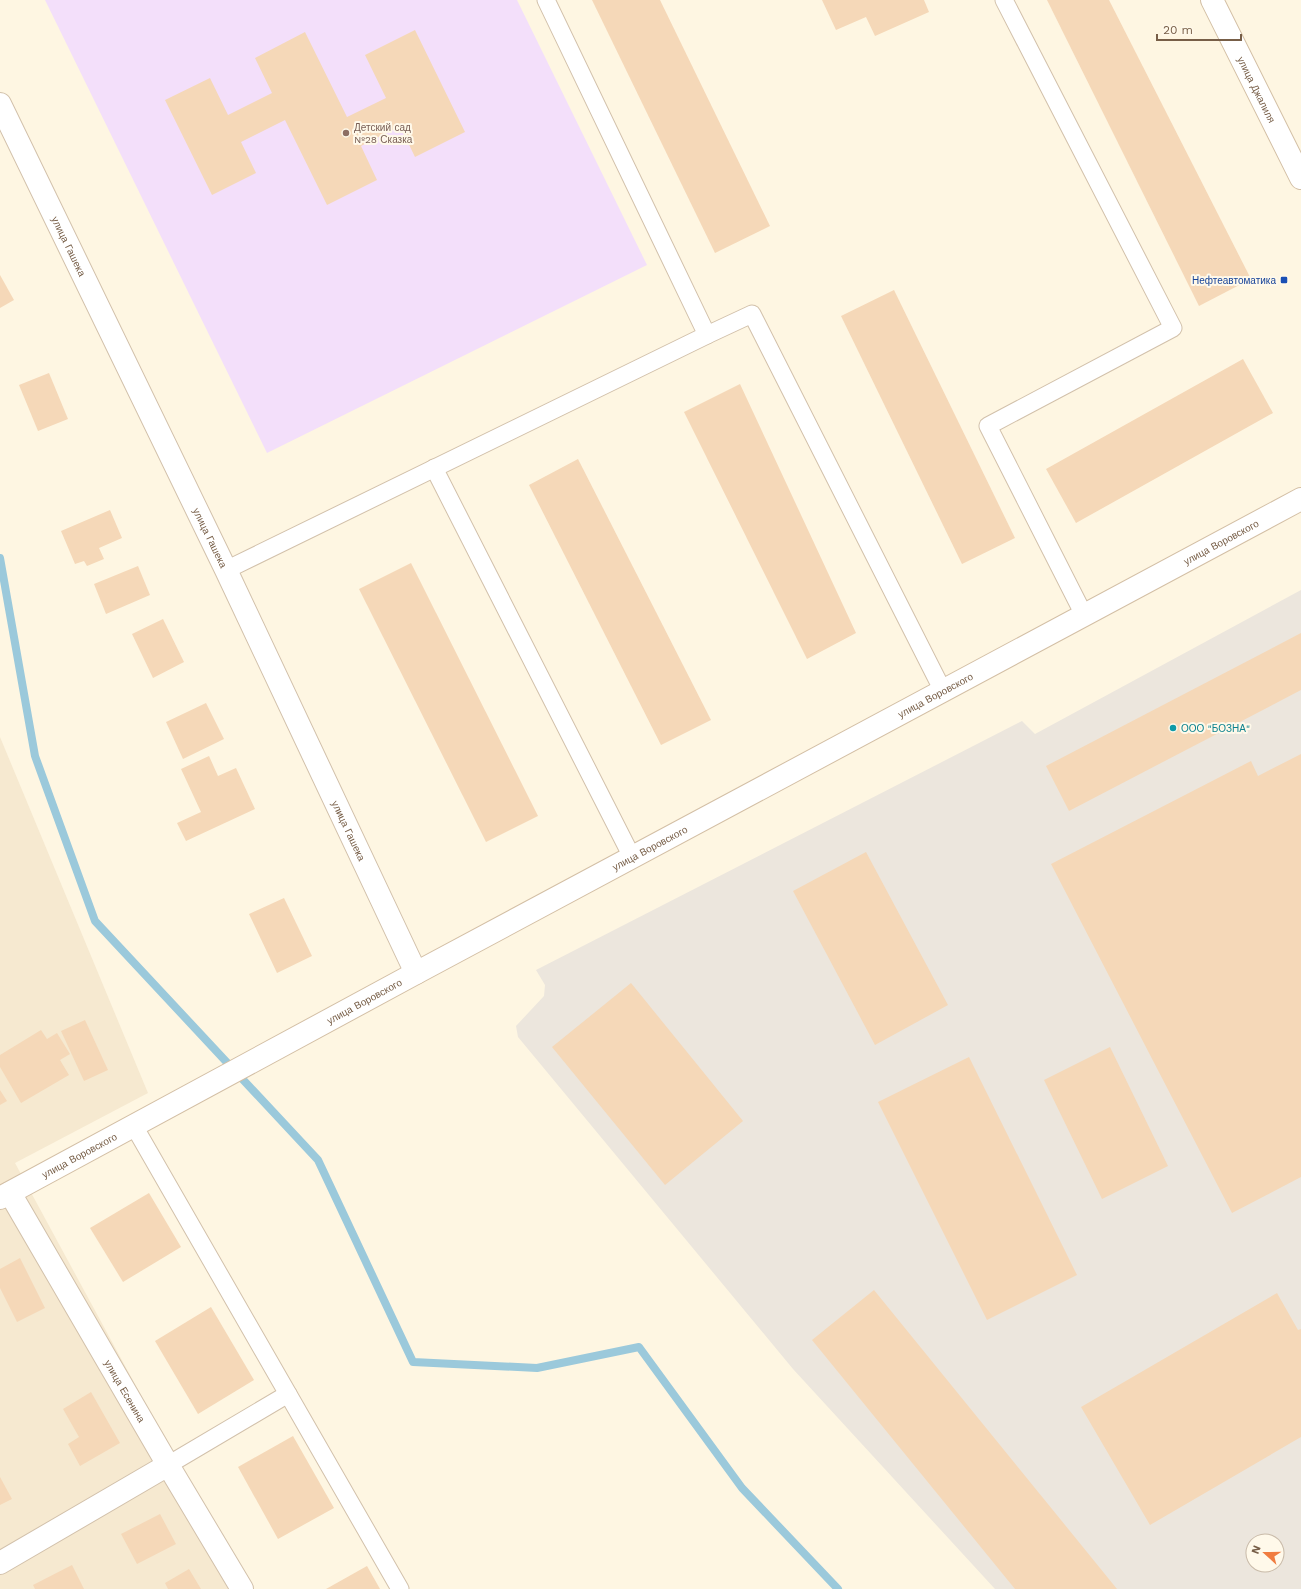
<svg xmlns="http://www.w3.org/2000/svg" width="1301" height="1589" viewBox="0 0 1301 1589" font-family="'Work Sans',sans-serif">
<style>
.residential{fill:#f6e9d0}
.industrial{fill:#ece6dd;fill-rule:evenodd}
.education{fill:#f3dffa}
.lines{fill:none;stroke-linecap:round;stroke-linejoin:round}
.stream{stroke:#9bc9db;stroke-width:8}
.building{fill:#f5d8b8}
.lane-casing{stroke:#d2c1ab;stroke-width:19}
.street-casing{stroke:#d2c1ab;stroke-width:24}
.secondary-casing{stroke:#d3bfa5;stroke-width:24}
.lane{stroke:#fff;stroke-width:17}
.street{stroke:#fff;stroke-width:22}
.secondary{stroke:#fff;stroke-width:22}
.education-dot{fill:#8d6e63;stroke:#fff9ea;stroke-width:1.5}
.transit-dot{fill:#1a4fb4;stroke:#fff9ea;stroke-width:1.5}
.culture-dot{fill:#0f9aa8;stroke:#fff9ea;stroke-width:1.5}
.labels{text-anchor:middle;stroke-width:4;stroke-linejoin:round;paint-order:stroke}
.street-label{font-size:10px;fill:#775e47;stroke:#fff9ea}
.education-label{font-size:10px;fill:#785e54;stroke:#fff9ea;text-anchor:start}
.transit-label{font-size:10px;fill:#164399;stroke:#fff9ea;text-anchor:end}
.culture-label{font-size:10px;fill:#0d838f;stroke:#fff9ea;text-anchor:start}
</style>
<rect width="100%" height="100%" fill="#fef6e2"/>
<polygon class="residential" points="0,737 148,1093 15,1163 246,1589 0,1589"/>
<path class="industrial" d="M1301 590V1589H995L793 1369 518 1037 516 1026 544 996 545 985 536 970 1022 721 1035 734ZM1253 1541H1277V1565H1253Z"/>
<polygon class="education" points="45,0 517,0 647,265 267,453"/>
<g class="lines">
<polyline class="stream" points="0,558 35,756 95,921 318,1160 413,1362 537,1368 639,1347 742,1488 838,1589"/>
</g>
<g class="building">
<polygon points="592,0 660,0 770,226 715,253"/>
<polygon points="822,0 924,0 929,12 875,36 866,17 836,30"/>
<polygon points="1047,0 1109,0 1251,279 1199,306"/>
<polygon points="415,30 465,132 415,157 400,126 361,146 377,180 327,205 285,120 241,142 256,173 212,195 165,100 210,78 228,115 272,93 255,58 305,32 347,117 386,98 365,55"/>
<polygon points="0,275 14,300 0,308"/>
<polygon points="894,290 1015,538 962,564 841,316"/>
<polygon points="1243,359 1273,413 1076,523 1046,469"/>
<polygon points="49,373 68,419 38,431 19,385"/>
<polygon points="740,384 856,633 807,659 684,412"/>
<polygon points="578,459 711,720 661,745 529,485"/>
<polygon points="110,510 122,538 99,548 104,559 87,566 84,561 75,564 61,531"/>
<polygon points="411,563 538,816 486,842 359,589"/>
<polygon points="138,566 150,595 106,614 94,584"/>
<polygon points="163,619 184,662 153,678 132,634"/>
<polygon points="1301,633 1301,690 1069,811 1046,766"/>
<polygon points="206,703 224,739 183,759 166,722"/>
<polygon points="1301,754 1301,1177 1232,1213 1051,864 1251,761 1258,776"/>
<polygon points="209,756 218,776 236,768 255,809 186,841 177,823 201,812 181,769"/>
<polygon points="866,852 948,1005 875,1045 793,891"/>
<polygon points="284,898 312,956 277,973 249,914"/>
<polygon points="631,983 743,1121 665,1185 552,1047"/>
<polygon points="85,1020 108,1070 84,1081 61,1031"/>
<polygon points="41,1030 47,1039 57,1033 70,1054 60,1060 69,1075 21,1103 0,1067 0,1055"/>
<polygon points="1110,1047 1168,1166 1102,1199 1044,1080"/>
<polygon points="969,1057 1077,1275 987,1320 878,1102"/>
<polygon points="0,1090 7,1101 0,1105"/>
<polygon points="149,1193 181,1247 123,1282 90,1228"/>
<polygon points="20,1258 45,1308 17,1322 0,1288 0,1269"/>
<polygon points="874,1290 1117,1589 1015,1589 812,1340"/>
<polygon points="1277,1293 1298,1330 1301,1329 1301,1437 1150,1525 1081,1407"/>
<polygon points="211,1307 254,1380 198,1414 155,1341"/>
<polygon points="91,1392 120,1443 80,1466 68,1444 79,1437 63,1409"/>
<polygon points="293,1436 334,1508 278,1539 238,1467"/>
<polygon points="0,1477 12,1499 0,1505"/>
<polygon points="160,1514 176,1544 137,1564 121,1534"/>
<polygon points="72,1565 84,1589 35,1589 33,1585"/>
<polygon points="367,1566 380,1589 326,1589"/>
<polygon points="189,1569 201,1589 168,1589 165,1583"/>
</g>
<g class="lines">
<g class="lane-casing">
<g id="lane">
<polyline points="1004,0 1173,328 988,426 1084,615"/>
<polyline points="707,335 752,314 943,691"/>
<polyline points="434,468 632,857"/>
<polyline points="226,570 707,335 546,0"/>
<polyline points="134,1126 400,1589"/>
<polyline points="168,1465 288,1394"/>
</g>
</g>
<g class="street-casing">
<g id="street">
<path id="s1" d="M0 104 226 570 416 973"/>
<path id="s2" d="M10 1193 168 1465 242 1589"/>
<polyline points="0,1563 168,1465"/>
</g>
</g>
<g class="secondary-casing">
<g id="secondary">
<path id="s3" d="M1212 0 1301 178"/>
<path id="s4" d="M0 1198 416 973 1301 499"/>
</g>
</g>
<use href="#lane" class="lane"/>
<use href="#street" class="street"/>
<use href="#secondary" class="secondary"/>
</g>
<circle class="education-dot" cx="346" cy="133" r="4"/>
<rect class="transit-dot" x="1280" y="276" width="8" height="8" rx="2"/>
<circle class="culture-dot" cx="1173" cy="728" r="4"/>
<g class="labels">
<g class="street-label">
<text dy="4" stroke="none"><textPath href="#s3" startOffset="100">улица Джалиля</textPath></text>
<text dy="4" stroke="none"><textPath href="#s1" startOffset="158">улица Гашека</textPath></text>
<text dy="4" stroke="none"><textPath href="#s1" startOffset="482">улица Гашека</textPath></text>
<text dy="4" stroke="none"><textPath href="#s4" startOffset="1386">улица Воровского</textPath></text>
<text dy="4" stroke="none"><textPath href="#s4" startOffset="1062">улица Воровского</textPath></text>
<text dy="4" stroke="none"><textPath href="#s1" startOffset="806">улица Гашека</textPath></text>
<text dy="4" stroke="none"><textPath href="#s4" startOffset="738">улица Воровского</textPath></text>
<text dy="4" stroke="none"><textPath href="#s4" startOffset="414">улица Воровского</textPath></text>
<text dy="4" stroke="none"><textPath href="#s4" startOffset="90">улица Воровского</textPath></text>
<text dy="4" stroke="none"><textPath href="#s2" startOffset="229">улица Есенина</textPath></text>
</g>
<g class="education-label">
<text x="354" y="131">Детский сад<tspan x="354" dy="12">№28 Сказка</tspan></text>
</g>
<g class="transit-label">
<text x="1276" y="284">Нефтеавтоматика</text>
</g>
<g class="culture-label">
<text x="1181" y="732">ООО "БОЗНА"</text>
</g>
</g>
<g transform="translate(1265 1553) rotate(291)"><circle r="19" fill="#fff9ea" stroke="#c9bba9"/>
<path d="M0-3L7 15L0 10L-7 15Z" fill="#f07c3f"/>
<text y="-6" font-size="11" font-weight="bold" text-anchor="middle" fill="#775e47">N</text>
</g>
<path d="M1157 34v6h84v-6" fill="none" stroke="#775e47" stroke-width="2"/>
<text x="1163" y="34" font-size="12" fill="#775e47" stroke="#fff9ea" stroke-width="3" paint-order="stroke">20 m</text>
</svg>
